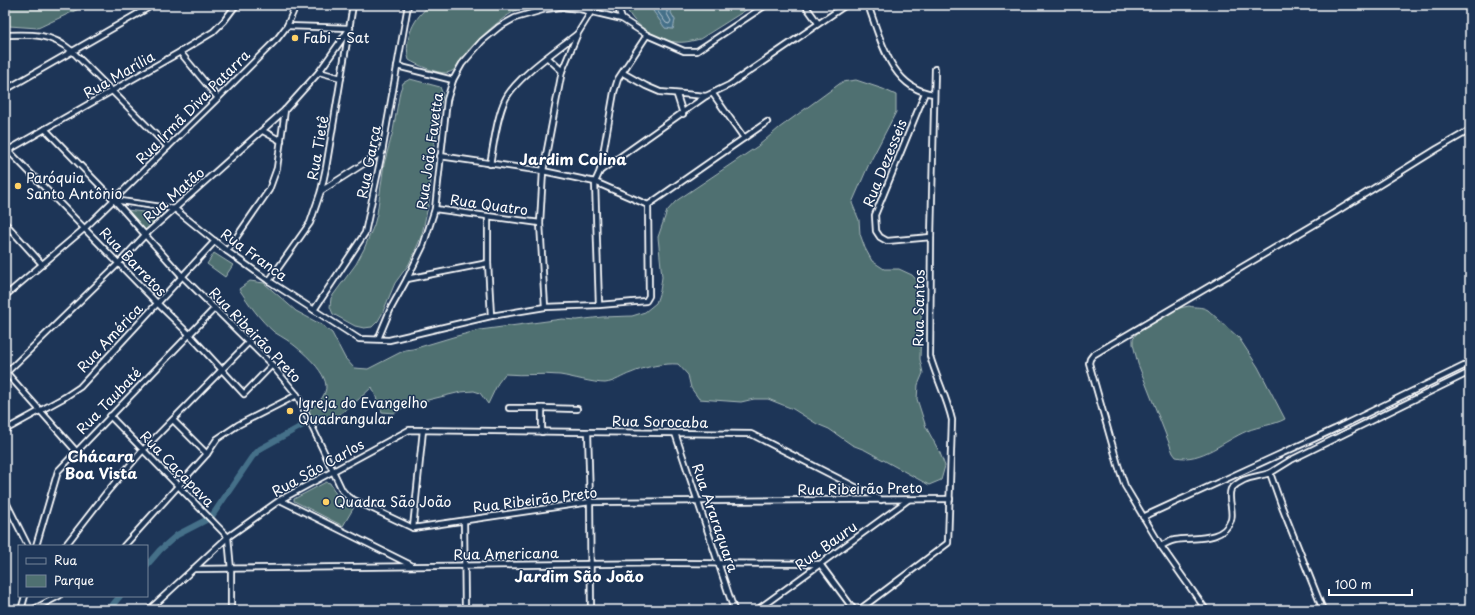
<svg xmlns="http://www.w3.org/2000/svg" width="1475" height="615" viewBox="0 0 1475 615" font-family="'Playpen Sans',sans-serif">
<style>
.green{fill:#4f7071;stroke:#a7b8b8}
.water{fill:#457089;stroke:#8fa9b8}
.lines{fill:none;stroke-linecap:round;stroke-linejoin:round}
.shore{stroke:#b5c6d0;stroke-width:1}
.canal{stroke:#457089;stroke-width:6}
.minor-casing{stroke:#fff;stroke-width:8}
.minor{stroke:#1d3557;stroke-width:4.5}
.poi-dot{fill:#ffd166;stroke:#1d3557;stroke-width:1.5}
.labels{text-anchor:middle;stroke-width:3;stroke-linejoin:round;paint-order:stroke}
.poi-label{font-size:14px;fill:#fff;stroke:#1d3557;text-anchor:start}
.street-label{font-size:14px;fill:#fff;stroke:#1d3557}
.neighbourhood-label{font-size:15px;font-weight:bold;fill:#fff;stroke:#1d3557}
</style>
<rect width="100%" height="100%" fill="#1d3557"/>
<filter id="ink" filterUnits="userSpaceOnUse"><feTurbulence type="fractalNoise" baseFrequency=".025" numOctaves="2"/><feDisplacementMap in="SourceGraphic" scale="8" xChannelSelector="R" yChannelSelector="G"/><feConvolveMatrix kernelMatrix="1 2 1 2 8 2 1 2 1" color-interpolation-filters="sRGB"/></filter>
<g filter="url(#ink)">
<g class="green">
<polygon points="5,5 87,5 38,28 9,26 5,24"/>
<path d="M431 5H530C509 9 479 38 465 54 461 58 459 65 455 69 453 71 448 73 446 73 436 73 417 65 409 60 403 40 414 16 431 5Z"/>
<path d="M624 5H649L665 28 673 29 675 20 671 13V5H754L700 39C692 41 684 43 676 42 664 42 645 31 637 23 631 18 628 11 624 5Z"/>
<polygon points="410,79 440,87 443,95 439,111 438,127 434,144 429,202 422,234 419,242 409,264 395,283 382,314 378,321 372,327 364,328 355,326 333,314 330,307 331,298 356,264 364,249 374,225 377,214 384,164 393,131 400,91 403,83"/>
<path d="M856 80 883 89 896 95V112L869 164 852 203 859 220 860 234 865 248 872 261 884 269H899L912 275 922 286 920 359 923 373 918 385 917 399 926 427 940 453 945 466 941 480 929 485 865 450 852 445 829 429 817 424 793 409 768 399H754L741 402 699 399 691 388 688 375 678 364C663 363 645 367 631 373 622 376 615 382 605 383 593 383 573 377 560 375 542 373 524 376 505 374L498 383 488 404 480 393 474 391 461 392 407 405 395 413 382 412 372 387C356 402 337 420 315 425L309 410C316 405 322 400 325 392 332 375 300 349 287 340 283 337 278 335 274 332 260 320 249 304 239 289L250 281 264 283 296 311 322 325 332 333 345 358 354 368 368 369 405 350 413 349 453 337 480 330 562 319 577 320 602 317 632 316 645 312 656 303 660 291 662 277 658 237 667 211 676 201 758 146 779 128 842 82Z"/>
<polygon points="126,210 162,214 146,231"/>
<polygon points="214,253 233,265 225,277 207,264"/>
<path d="M1189 306C1196 308 1201 306 1208 310L1239 338 1258 367 1285 419C1274 425 1259 426 1247 431 1225 440 1201 463 1176 457L1173 453 1138 364 1133 344V338L1140 330 1175 309Z"/>
<polygon points="326,482 330,483 336,494 354,507 343,526 294,501 294,499"/>
</g>
<polygon class="water" points="649,5 671,5 671,13 675,20 673,29 665,28"/>
<g class="lines">
<polyline class="shore" points="653,5 666,23 669,24 671,21 667,14 667,5"/>
<g class="canal">
<polyline points="313,420 318,417"/>
<polyline points="212,516 252,457 260,449 305,424"/>
<polyline points="147,565 160,550 177,535 206,520"/>
<polyline points="111,607 120,596"/>
</g>
<g class="minor-casing">
<g id="minor">
<polyline points="617,5 622,19"/>
<polyline points="805,5 818,23"/>
<path d="M868 5C881 40 891 89 934 94"/>
<polyline points="287,26 350,28"/>
<path d="M5 35C32 34 50 33 72 51L168 147"/>
<polyline points="180,52 218,98"/>
<polyline points="548,58 562,71"/>
<polyline points="397,66 453,80"/>
<polyline points="319,72 341,78"/>
<polyline points="623,73 646,86 660,92 706,96"/>
<polyline points="5,90 153,5"/>
<polyline points="925,93 875,215 876,231 880,237 887,241 931,237"/>
<polyline points="713,94 744,138"/>
<polyline points="677,95 683,114"/>
<polyline points="45,129 114,200 182,276 272,365 297,395 342,490 348,497 413,528 590,502 950,499"/>
<polyline points="263,131 281,141"/>
<polyline points="5,147 157,303 189,334 244,394 272,365"/>
<polyline points="5,152 180,52 213,32 224,21 236,5"/>
<polyline points="440,156 543,171 595,182 648,205"/>
<path d="M490 164C494 144 497 115 506 98 517 77 557 50 577 34"/>
<polyline points="600,171 706,96 729,85 846,5"/>
<polyline points="321,191 382,152"/>
<polyline points="114,200 175,209 227,251 269,281 359,339 389,340 491,316 545,307 599,305 646,301 649,296 648,205"/>
<polyline points="648,205 767,122"/>
<polyline points="435,209 540,223"/>
<polyline points="488,217 488,263 491,316"/>
<polyline points="5,223 42,264"/>
<polyline points="227,251 269,190 277,168 285,110"/>
<polyline points="407,279 488,263"/>
<polyline points="269,281 310,223 321,191 326,168 353,5"/>
<polyline points="5,296 85,228 218,98 277,39 287,26 296,5"/>
<polyline points="599,305 595,182 600,171 614,92 618,79 647,35"/>
<polyline points="545,307 540,223 543,171 562,71 578,33 591,12"/>
<polyline points="314,310 365,233 382,152 408,5"/>
<polyline points="378,339 391,308 407,279 423,246 435,209 447,100 453,80 462,64 482,41 499,27 515,18 546,9 561,7 580,9 622,19 647,35 684,51 697,51 766,5"/>
<polyline points="5,371 76,451"/>
<polyline points="5,374 119,263 145,235 285,110 319,72 350,28"/>
<polyline points="509,408 542,408 542,432"/>
<polyline points="542,408 577,409"/>
<polyline points="110,416 228,537"/>
<polyline points="173,420 207,454"/>
<polyline points="5,430 65,397 80,387 215,241"/>
<polyline points="588,432 590,502 591,610"/>
<polyline points="675,433 734,610"/>
<polyline points="1270,473 1291,460 1470,372"/>
<polyline points="5,500 28,546"/>
<polyline points="280,500 411,565"/>
<polyline points="1143,517 1335,429 1470,363"/>
<polyline points="464,521 465,610"/>
<polyline points="413,528 423,430"/>
<polyline points="228,537 231,570 231,610"/>
<polyline points="36,546 58,471 215,308"/>
<polyline points="65,546 107,492 143,450 249,342"/>
<polyline points="124,546 207,454 217,439 238,425 297,395"/>
<path d="M1161 546C1166 543 1170 541 1175 540 1194 537 1223 542 1231 520 1234 509 1227 499 1231 489 1244 476 1254 478 1270 473L1282 507 1323 610"/>
<polyline points="193,569 673,563 820,564 854,610"/>
<polyline points="21,610 25,596"/>
<polyline points="32,610 59,596"/>
<polyline points="149,610 228,537 280,500 409,430 751,434 881,500"/>
<polyline points="757,610 908,500"/>
<path d="M859 610 948 543 952 420C947 398 936 377 930 356L931 237 935 69"/>
<polyline points="948,610 950,609"/>
<polyline points="1206,610 1161,546 1125,486 1118,465 1089,363 1090,359 1093,355 1103,349 1334,213 1437,149 1470,130"/>
<polyline points="1467,610 1470,607"/>
</g>
</g>
<use href="#minor" class="minor"/>
</g>
</g>
<g class="poi-dot">
<circle cx="295" cy="38" r="4"/>
<circle cx="18" cy="186" r="4"/>
<circle cx="290" cy="411" r="4"/>
<circle cx="326" cy="502" r="4"/>
</g>
<g class="labels">
<g class="poi-label">
<text x="303" y="43">Fabi - Sat</text>
<text x="26" y="183">Paróquia<tspan x="26" dy="16">Santo Antônio</tspan></text>
<text x="298" y="408">Igreja do Evangelho<tspan x="298" dy="16">Quadrangular</tspan></text>
<text x="334" y="507">Quadra São João</text>
</g>
<g class="street-label">
<text transform="translate(119 75) rotate(-30)" y="5">Rua Marília</text>
<text transform="translate(193 107) rotate(-45)" y="5">Rua Irmã Diva Patarra</text>
<text transform="translate(318 148) rotate(-80)" y="5">Rua Tietê</text>
<text transform="translate(430 151) rotate(-82)" y="5">Rua João Favetta</text>
<text transform="translate(369 162) rotate(-79)" y="5">Rua Garça</text>
<text transform="translate(885 163) rotate(-68)" y="5">Rua Dezesseis</text>
<text transform="translate(174 195) rotate(-41)" y="5">Rua Matão</text>
<text transform="translate(489 205) rotate(8)" y="5">Rua Quatro</text>
<text transform="translate(254 255) rotate(36)" y="5">Rua Franca</text>
<text transform="translate(133 262) rotate(46)" y="5">Rua Barretos</text>
<text transform="translate(919 308) rotate(-89)" y="5">Rua Santos</text>
<text transform="translate(255 335) rotate(46)" y="5">Rua Ribeirão Preto</text>
<text transform="translate(110 338) rotate(-47)" y="5">Rua América</text>
<text transform="translate(109 401) rotate(-46)" y="5">Rua Taubaté</text>
<text transform="translate(660 422) rotate(1)" y="5">Rua Sorocaba</text>
<text transform="translate(318 468) rotate(-29)" y="5">Rua São Carlos</text>
<text transform="translate(177 469) rotate(46)" y="5">Rua Caçapava</text>
<text transform="translate(860 489) rotate(-1)" y="5">Rua Ribeirão Preto</text>
<text transform="translate(535 500) rotate(-7)" y="5">Rua Ribeirão Preto</text>
<text transform="translate(715 518) rotate(71)" y="5">Rua Araraquara</text>
<text transform="translate(826 546) rotate(-36)" y="5">Rua Bauru</text>
<text transform="translate(506 554) rotate(-1)" y="5">Rua Americana</text>
</g>
<g class="neighbourhood-label">
<text x="573" y="165">Jardim Colina</text>
<text x="101" y="462">Chácara<tspan x="101" dy="17">Boa Vista</tspan></text>
<text x="579" y="582">Jardim São João</text>
</g>
</g>
<rect width="1475" height="615" fill="none" stroke="#1d3557" stroke-width="20"/>
<rect x="10" y="10" width="1455" height="595" fill="none" stroke="#fff" stroke-width="1.5" filter="url(#ink)"/>
<rect x="18" y="545" width="130" height="52" fill="#1d3557" stroke="#77869a"/>
<rect x="26" y="558" width="20" height="6" fill="#1d3557" stroke="#77869a"/>
<text x="54" y="565" font-size="12" fill="#ffffff">Rua</text>
<rect x="26" y="575" width="20" height="12" fill="#4f7071" stroke="#77869a"/>
<text x="54" y="585" font-size="12" fill="#ffffff">Parque</text>
<path d="M1329 589v6h83v-6" fill="none" stroke="#ffffff" stroke-width="2"/>
<text x="1335" y="589" font-size="12" fill="#ffffff" stroke="#1d3557" stroke-width="3" paint-order="stroke">100 m</text>
</svg>
